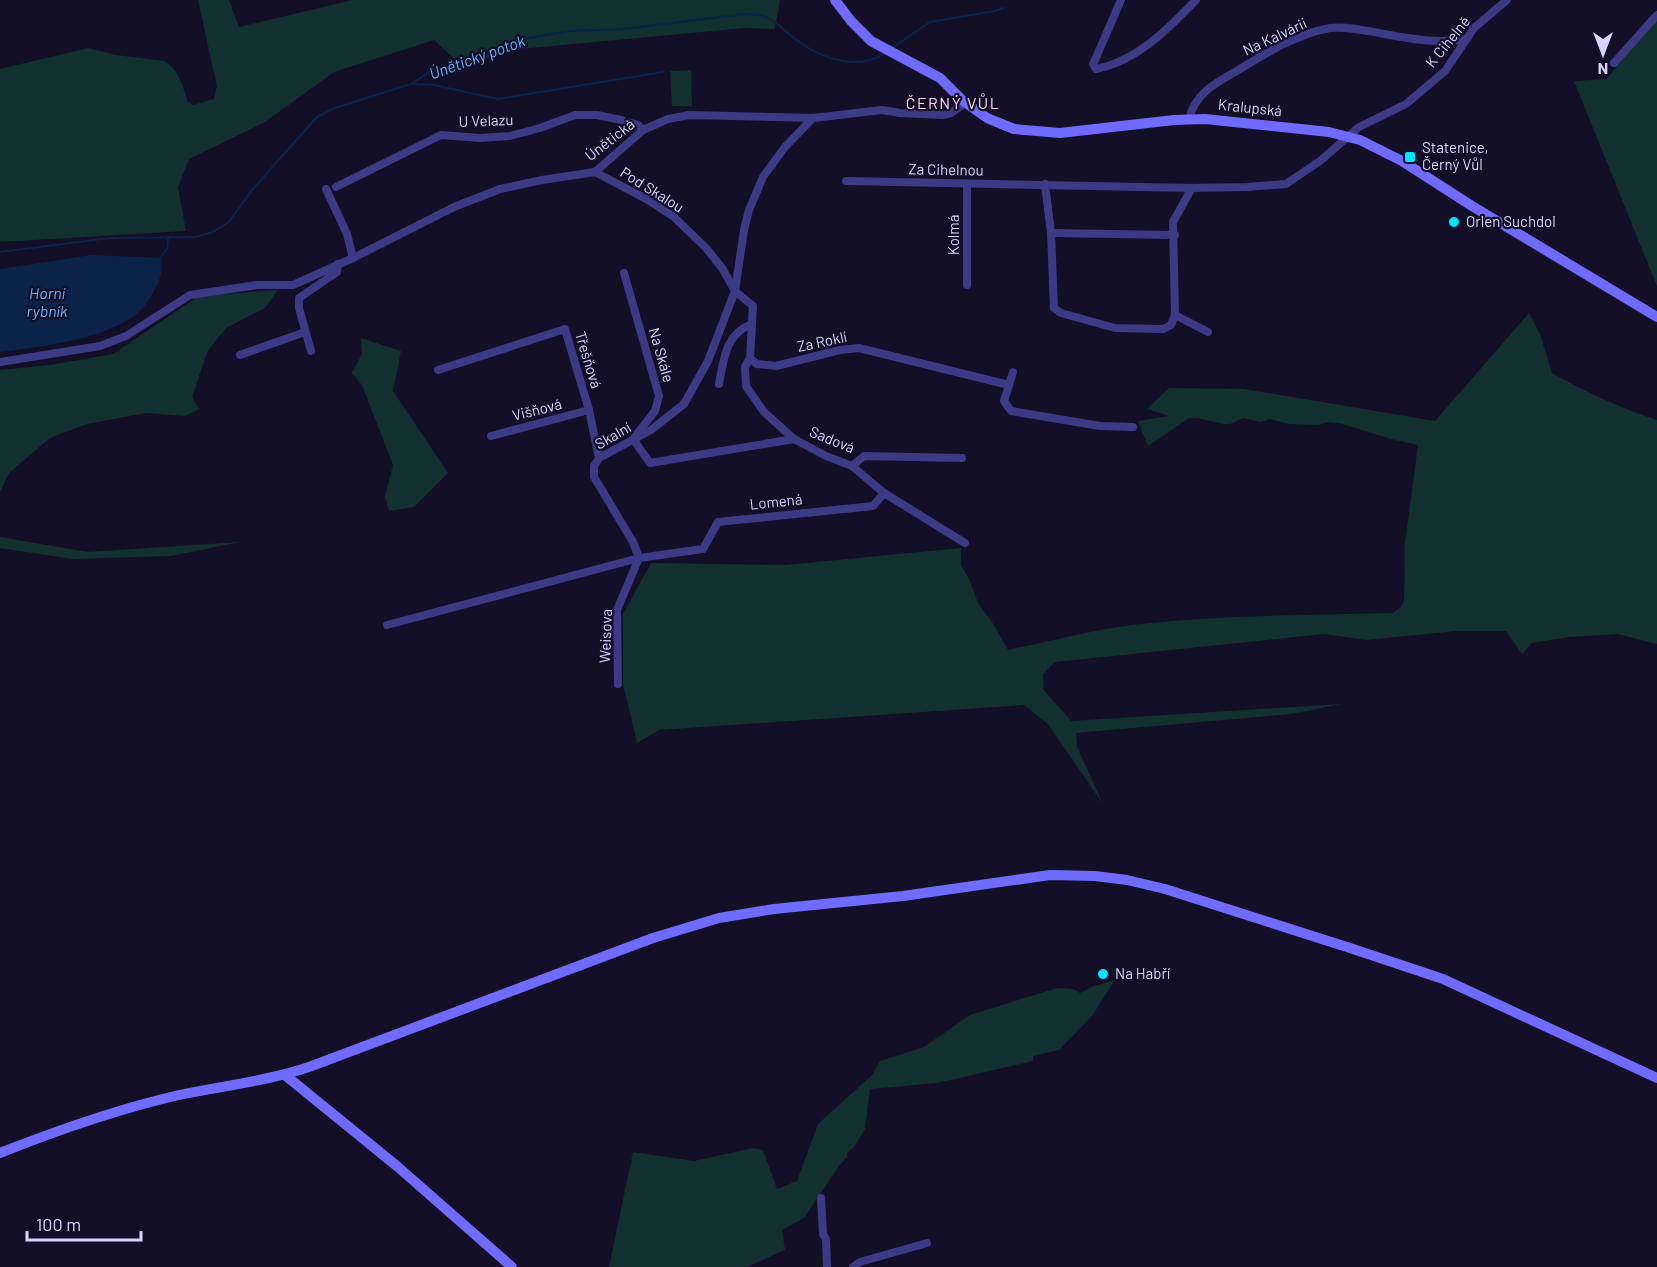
<svg xmlns="http://www.w3.org/2000/svg" width="1657" height="1267" viewBox="0 0 1657 1267" font-family="Barlow,sans-serif">
<style>
.green{fill:#12302f}
.water{fill:#0c2248}
.lines{fill:none;stroke-linecap:round;stroke-linejoin:round}
.stream{stroke:#0c2248;stroke-width:2}
.street{stroke:#3d3a85;stroke-width:8}
.secondary{stroke:#6f6bff;stroke-width:10}
.poi-dot{fill:#00e5ff;stroke:#130f26;stroke-width:2}
.labels{text-anchor:middle;stroke-width:4.5;stroke-linejoin:round;paint-order:stroke}
.street-label{font-size:15px;fill:#d9d4ff;stroke:#130f26}
.poi-label{font-size:15px;fill:#d9d4ff;stroke:#130f26;text-anchor:start}
.water-label{font-size:16px;font-style:italic;fill:#62b6ff;stroke:#130f26}
.neighbourhood-label{font-size:16px;letter-spacing:1.5px;fill:#ffd6f0;stroke:#130f26}
</style>
<rect width="100%" height="100%" fill="#130f26"/>
<g class="green">
<path d="M198 0H229L239 27 352 0H780L775 29 744 28 509 50 463 67 434 40 334 72 265 122 189 159 178 187 186 231 0 242V69L88 48 116 55 164 61C179 69 183 87 188 102L193 105 214 99 217 86Z"/>
<polygon points="1657,15 1657,286 1574,81 1607,79"/>
<polygon points="691,70 692,106 672,106 670,71"/>
<polygon points="278,290 265,308 226,328 207,352 192,397 199,409 185,416 146,413 87,424 50,438 9,473 0,492 0,370 50,365 113,354 199,296"/>
<path d="M1529 313 1540 334 1552 373C1586 392 1620 408 1657 420V644L1618 634 1569 637 1532 643 1522 654 1506 631H1457L1366 640 1324 634 1055 662 1043 674V689L1071 721 1341 704 1291 714 1076 733 1077 747 1103 804 1048 724 1024 705 659 730 637 743 623 684V614L651 563 786 565 961 548V565L970 581 978 603 994 625 1008 650C1056 640 1103 627 1151 623 1232 615 1312 615 1393 613L1401 607 1404 600 1405 543 1418 445 1391 439 1339 423 1327 422 1319 425 1289 424 1270 419 1261 422 1243 418 1230 424H1223L1197 418H1189L1148 446 1138 421 1169 416 1147 409 1169 388 1244 389 1435 421Z"/>
<polygon points="361,338 401,351 393,391 448,473 414,507 389,511 385,497 393,465 362,385 352,373 362,354"/>
<polygon points="0,537 88,552 240,542 171,556 73,559 0,548"/>
<polygon points="1115,980 1092,1016 1059,1050 1033,1056 1033,1061 937,1083 870,1089 865,1129 854,1147 847,1153 847,1157 839,1166 804,1218 782,1230 785,1250 747,1267 609,1267 633,1152 694,1161 753,1148 763,1150 777,1189 797,1181 818,1124 872,1075 880,1061 924,1047 970,1015 1057,988 1073,989 1080,993 1094,986"/>
</g>
<path class="water" d="M91 255 161 258C164 270 159 282 153 293 149 299 145 306 140 311 110 339 40 347 0 352V269Z"/>
<g class="lines">
<g class="stream">
<polyline points="892,48 930,22 995,11 1003,8"/>
<polyline points="412,84 434,85 498,99 663,72"/>
<path d="M0 252 110 238 195 237 213 232 229 222 252 190 317 117 335 108 411 84 428 73 512 41 569 31 623 29 745 14C751 15 758 14 763 16 777 20 786 33 798 41 822 59 858 71 885 53"/>
<polyline points="159,259 167,249 168,238"/>
</g>
<g class="street">
<path d="M1121 0 1095 60 1093 64 1096 69C1137 61 1168 29 1196 0"/>
<polyline points="1614,63 1657,15"/>
<path d="M1189 119C1195 94 1214 84 1235 72 1264 54 1296 34 1330 28 1348 26 1367 31 1384 34 1411 39 1439 44 1466 39"/>
<polyline points="595,172 648,200 674,217 706,248 722,268 735,291 753,306 750,358 757,364 776,366 840,350 859,348 1009,385 1004,401 1011,411 1100,426 1133,427"/>
<polyline points="846,181 1192,188 1247,187 1286,184 1320,161 1359,127 1406,104 1445,71 1474,28 1507,0"/>
<polyline points="1045,184 1051,233 1054,308 1061,313 1115,328 1163,329 1171,325 1175,315 1173,222 1192,188"/>
<polyline points="336,187 441,135 480,138 510,136 540,128 575,115 597,115 621,120 638,125 643,130"/>
<polyline points="326,189 347,234 353,258"/>
<polyline points="1051,233 1175,235"/>
<polyline points="624,273 659,396 655,411 633,439 650,463 794,439"/>
<polyline points="967,285 967,185"/>
<polyline points="1175,315 1208,332"/>
<polyline points="311,351 299,308 299,298 337,272 338,264"/>
<polyline points="240,355 305,332"/>
<polyline points="0,362 100,346 126,336 190,295 257,285 293,285 353,258 454,207 500,189 542,180 595,172 643,130 668,119 689,115 813,118 882,110 900,113 944,115 951,113 965,103"/>
<polyline points="438,370 565,329 589,410 599,458"/>
<path d="M719 384C724 359 725 334 752 324"/>
<polyline points="1009,385 1013,372"/>
<polyline points="491,436 589,410"/>
<polyline points="852,466 864,456 962,458"/>
<polyline points="884,493 965,543"/>
<polyline points="639,558 633,542 594,477 594,466 599,458 651,430 684,404 708,361 735,291 744,230 749,210 763,177 785,147 813,118"/>
<polyline points="387,625 639,558 703,549 718,522 873,506 884,493 852,466 826,456 794,439 764,412 746,386 745,367 750,358"/>
<polyline points="618,684 617,610 639,558"/>
<polyline points="821,1198 823,1234 826,1239 827,1267"/>
<polyline points="853,1267 860,1262 927,1243"/>
</g>
<g class="secondary">
<polyline points="835,0 851,21 871,41 940,78 962,100 987,118 1014,129 1060,133 1174,120 1205,119 1329,132 1360,140 1402,161 1472,206 1657,317"/>
<polyline points="285,1075 398,1167 512,1267"/>
<path d="M0 1153C58 1130 118 1109 179 1095 222 1086 267 1081 309 1067L653 938 719 918 774 909 903 896 1050 875 1095 876 1127 880 1165 889 1350 948 1443 979 1657 1078"/>
</g>
</g>
<g class="poi-dot">
<rect x="1404" y="151" width="12" height="12" rx="3"/>
<circle cx="1454" cy="222" r="6"/>
<circle cx="1103" cy="974" r="6"/>
</g>
<g class="labels">
<g class="street-label">
<text transform="translate(1275 37) rotate(-25)" y="5">Na Kalvárii</text>
<text transform="translate(1448 42) rotate(-51)" y="5">K Cihelně</text>
<text transform="translate(1250 108) rotate(6)" y="5">Kralupská</text>
<text transform="translate(486 121) rotate(-2)" y="5">U Velazu</text>
<text transform="translate(610 140) rotate(-38)" y="5">Únětická</text>
<text transform="translate(946 170) rotate(1)" y="5">Za Cihelnou</text>
<text transform="translate(652 190) rotate(32)" y="5">Pod Skalou</text>
<text transform="translate(954 235) rotate(-90)" y="5">Kolmá</text>
<text transform="translate(822 342) rotate(-12)" y="5">Za Roklí</text>
<text transform="translate(661 355) rotate(74)" y="5">Na Skále</text>
<text transform="translate(588 360) rotate(73)" y="5">Třešňová</text>
<text transform="translate(537 410) rotate(-14)" y="5">Višňová</text>
<text transform="translate(613 436) rotate(-30)" y="5">Skalní</text>
<text transform="translate(832 440) rotate(22)" y="5">Sadová</text>
<text transform="translate(776 502) rotate(-6)" y="5">Lomená</text>
<text transform="translate(606 636) rotate(-88)" y="5">Weisova</text>
</g>
<g class="poi-label">
<text x="1422" y="153">Statenice,<tspan x="1422" dy="17">Černý Vůl</tspan></text>
<text x="1466" y="227">Orlen Suchdol</text>
<text x="1115" y="979">Na Habří</text>
</g>
<g class="water-label">
<text transform="translate(477 57) rotate(-20)" y="6">Únětický potok</text>
<text x="47" y="299">Horní<tspan x="47" dy="18">rybník</tspan></text>
</g>
<g class="neighbourhood-label">
<text x="953" y="109">ČERNÝ VŮL</text>
</g>
</g>
<g transform="translate(1603 54) rotate(180)" stroke="#130f26" stroke-width="4.5" paint-order="stroke">
<path d="M0-4.5L10 22L0 15L-10 22Z" fill="#d9d4ff"/>
<text y="-9" font-size="16" font-weight="bold" text-anchor="middle" fill="#d9d4ff">N</text>
</g>
<path d="M27 1231v9h114v-9" fill="none" stroke="#d9d4ff" stroke-width="3"/>
<text x="36" y="1231" font-size="18" fill="#d9d4ff" stroke="#130f26" stroke-width="4.5" paint-order="stroke">100 m</text>
</svg>
